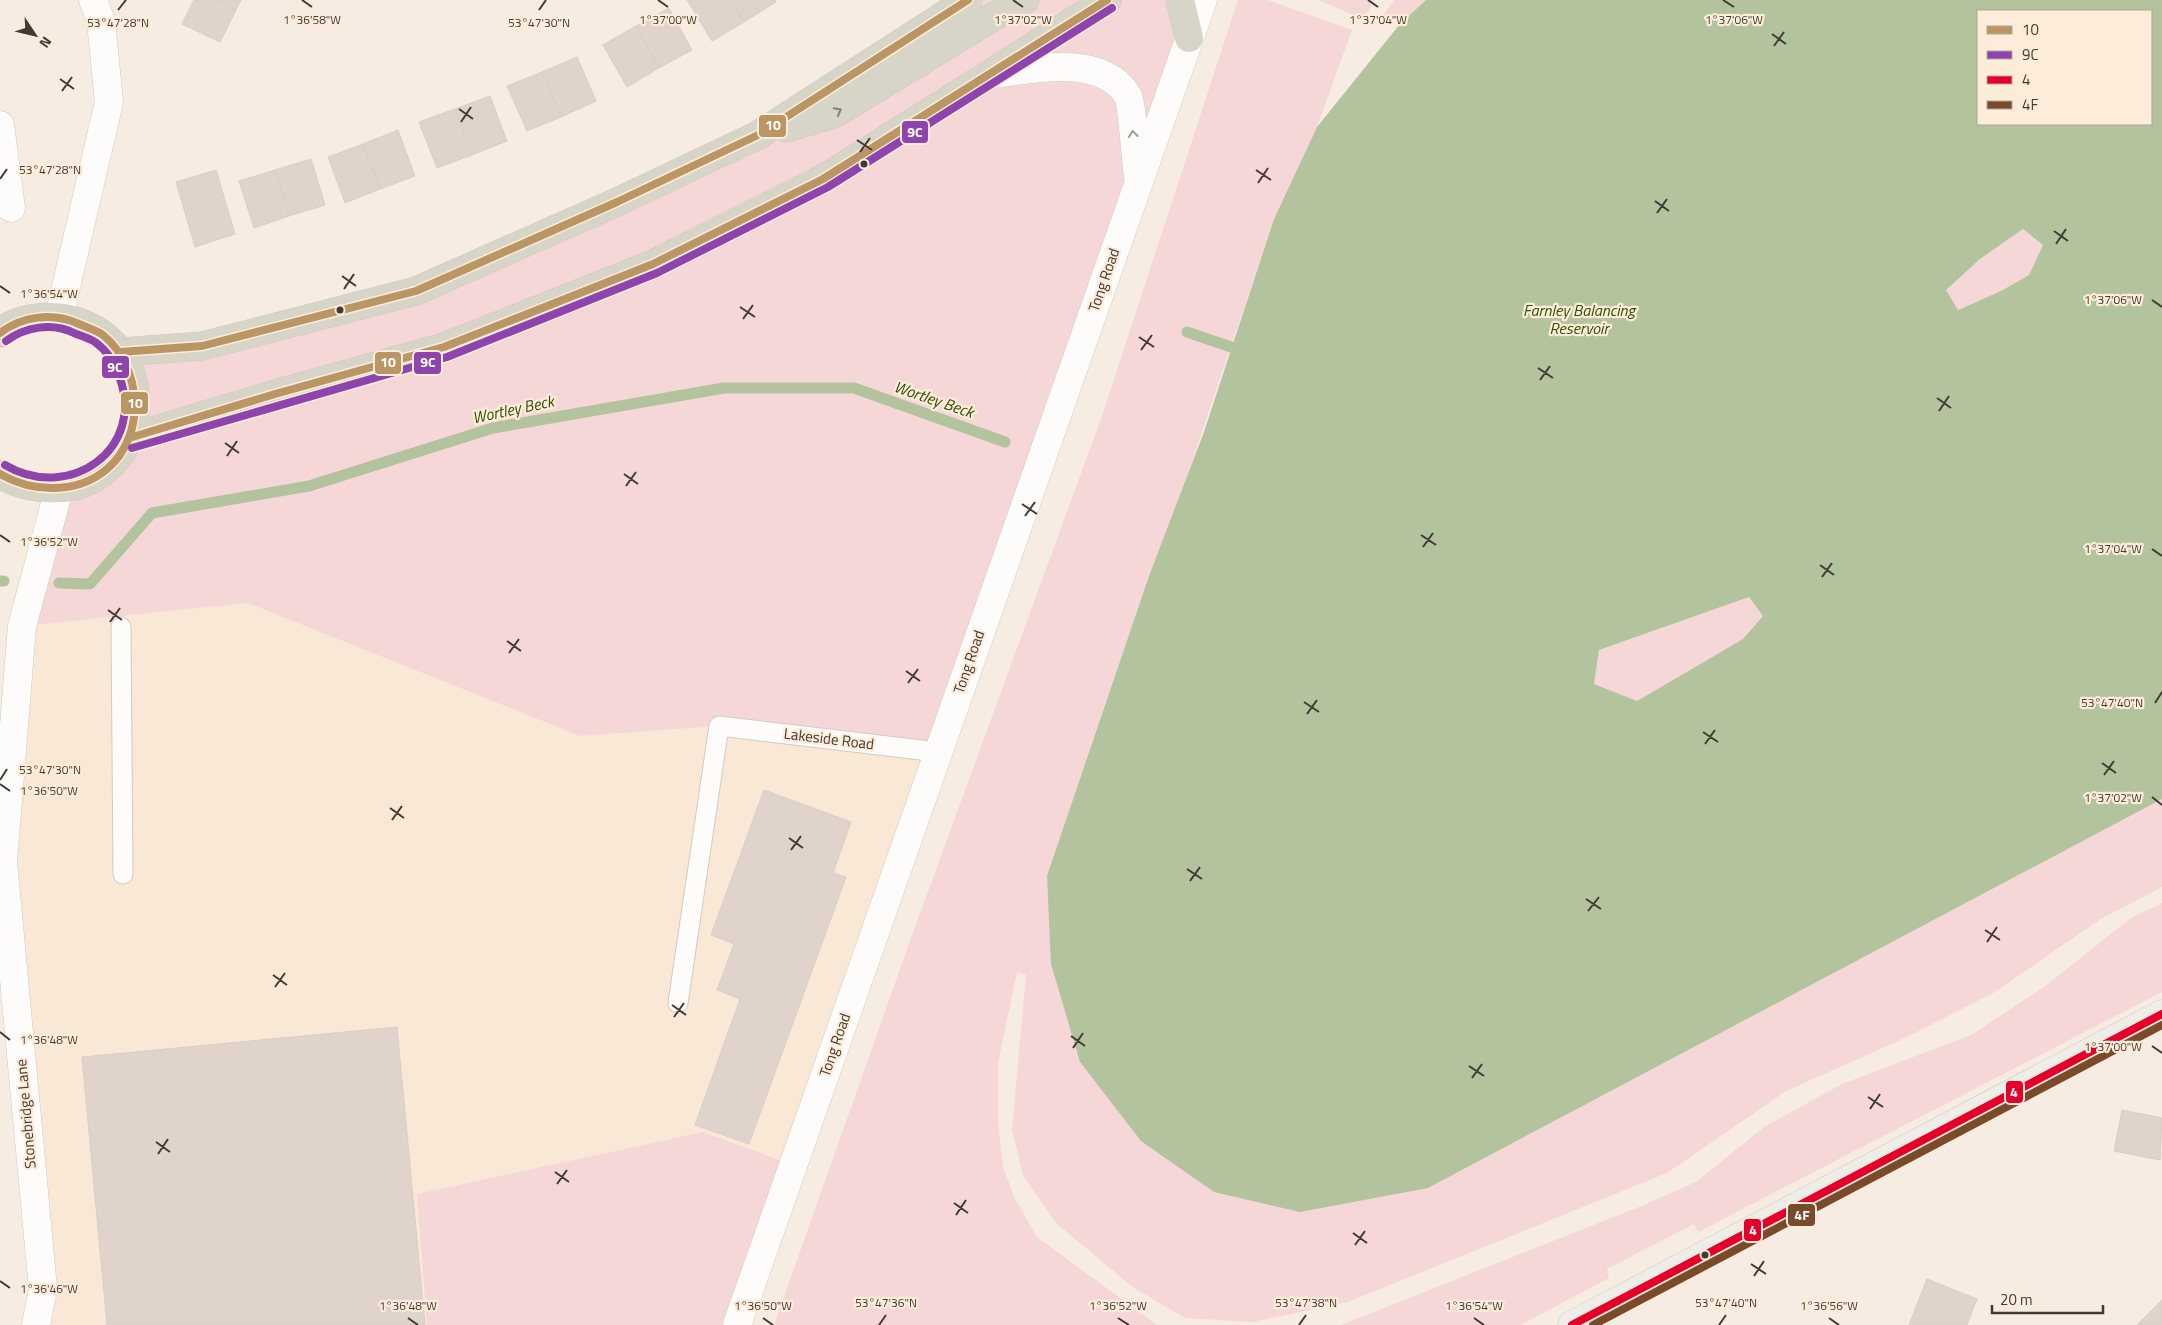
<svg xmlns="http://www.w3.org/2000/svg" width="2162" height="1325" viewBox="0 0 2162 1325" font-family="'Titillium Web',sans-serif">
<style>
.built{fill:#f9e8d6}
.green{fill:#f6d7d8}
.water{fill:#b2c39d;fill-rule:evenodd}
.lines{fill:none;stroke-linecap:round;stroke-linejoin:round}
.stream{stroke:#b2c39d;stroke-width:11}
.building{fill:#e0d3cc;stroke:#d7cec8}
.service-casing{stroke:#d2cac2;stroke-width:21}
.minor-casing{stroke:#d2cac2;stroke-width:29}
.tertiary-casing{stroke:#d2cac2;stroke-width:29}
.secondary-casing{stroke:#d2cac2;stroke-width:29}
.trunk-casing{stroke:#cec9c4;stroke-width:29}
.service{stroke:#fefcfb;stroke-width:19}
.minor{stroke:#fefcfb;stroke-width:28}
.tertiary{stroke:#fefcfb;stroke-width:28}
.secondary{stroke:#efede8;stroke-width:28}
.trunk{stroke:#d7d4c8;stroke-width:28}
.bus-1-casing{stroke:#feecda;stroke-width:11}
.bus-2-casing{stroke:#feecda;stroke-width:11}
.bus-3-casing{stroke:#feecda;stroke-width:11}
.bus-4-casing{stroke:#feecda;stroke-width:11}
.bus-1{stroke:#b99664;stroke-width:8}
.bus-2{stroke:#8e44ad;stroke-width:8}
.bus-3{stroke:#e4002b;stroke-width:8}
.bus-4{stroke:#7a4b2a;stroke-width:8}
.oneway{stroke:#848076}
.oneway2{stroke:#a09c97}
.ticks{fill:none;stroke:#413b33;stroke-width:2}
.bus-dot{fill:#413b33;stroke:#feecda;stroke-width:2}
.labels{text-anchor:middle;stroke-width:4.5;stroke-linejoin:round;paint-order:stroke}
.street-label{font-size:15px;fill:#413b33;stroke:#feecda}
.water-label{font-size:16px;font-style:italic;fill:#2c4e02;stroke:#feecda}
.ticks-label{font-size:12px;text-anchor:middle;fill:#413b33;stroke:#feecda;stroke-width:4.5;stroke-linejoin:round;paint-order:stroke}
.line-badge{stroke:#feecda;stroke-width:2}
.badge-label{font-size:14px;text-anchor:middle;font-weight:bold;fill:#fff}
</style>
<rect width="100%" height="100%" fill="#f6ece2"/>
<polygon class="built" points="248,603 580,736 719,726 938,752 793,1165 417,1194 427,1325 36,1325 3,862 22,626"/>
<g class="green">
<polygon points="968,0 1203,0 938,752 719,726 580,736 248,603 22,626 59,489 129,438 120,352 416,291 617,202"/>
<polygon points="1238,0 1268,0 1352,30 1317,127 1274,219 1177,506 1149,576 1087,762 1428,1188 2162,799 2162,887 2099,920 1995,992 1907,1037 1786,1091 1667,1173 1348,1302 1252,1322 1185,1318 1134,1288 1057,1224 1023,1176 1012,1129 1026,975 1017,972 998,1063 998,1122 1003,1167 1015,1199 1037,1237 1157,1325 774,1325 911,938 1102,416"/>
<polygon points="1318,0 1375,0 1363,19"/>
<polygon points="1394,0 1426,0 1400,24 1384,14"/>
<polygon points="2023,229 2043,245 2029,275 2001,291 1958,310 1945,290 1980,259"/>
<polygon points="1749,597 1763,616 1743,639 1637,701 1594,684 1599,650"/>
<polygon points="2162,903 2162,992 1698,1232 1694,1224 1607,1269 1609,1278 1520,1325 1341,1325 1644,1205 1696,1182 1764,1127 1842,1084 1971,1035 2044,987 2131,918"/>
<polygon points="703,1132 793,1165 737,1325 427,1325 417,1194"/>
</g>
<path class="water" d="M1426 0H2162V799L1428 1188 1300 1212 1214 1192 1141 1141 1080 1062 1051 964 1047 876 1149 576 1204 432 1274 219 1317 127 1400 24ZM1978 11H2151V124H1978ZM2023 229 2043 245 2029 275 2001 291 1958 310 1946 290 1980 259ZM1749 597 1763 616 1743 639 1637 701 1594 684 1599 650Z"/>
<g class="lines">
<g class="stream">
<polyline points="1187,332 1231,347"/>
<polyline points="0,581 4,581"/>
<polyline points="59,583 90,584 152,513 309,486 493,428 724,388 854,388 1005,442"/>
</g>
</g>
<g class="building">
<polygon points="194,0 215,0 236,10 220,42 182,24"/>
<polygon points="215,0 241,0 236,10"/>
<polygon points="687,0 731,0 744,22 712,41"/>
<polygon points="731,0 775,0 776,2 744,22"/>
<polygon points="669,8 692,50 659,68 636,26"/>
<polygon points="636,26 659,68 627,87 603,45"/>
<polygon points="577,57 596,101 561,117 542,72"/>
<polygon points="542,72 561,117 527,131 507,86"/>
<polygon points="490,96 507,141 472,155 455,109"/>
<polygon points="455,109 472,155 437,168 419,122"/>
<polygon points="398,130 415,176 380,189 363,144"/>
<polygon points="363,144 380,189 345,203 328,157"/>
<polygon points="311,159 325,205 289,216 275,170"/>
<polygon points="216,170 235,234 195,247 176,182"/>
<polygon points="275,170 289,216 254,228 239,181"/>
<polygon points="764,790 851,822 833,873 846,877 749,1144 695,1125 740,999 717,990 734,944 711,935"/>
<polygon points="397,1027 425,1325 107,1325 82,1057"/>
<polygon points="2122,1110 2162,1118 2160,1160 2114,1151"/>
<polygon points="1927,1279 1977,1299 1967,1325 1909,1325"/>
<polygon points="2162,1300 2162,1325 2137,1325"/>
</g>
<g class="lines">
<g class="service-casing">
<g id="service">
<polyline points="121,627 123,874"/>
<polyline points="678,1003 719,726 938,752"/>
</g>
</g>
<g class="minor-casing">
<polyline id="minor" points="0,125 11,208"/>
</g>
<g class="tertiary-casing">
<g id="tertiary">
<path d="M993 74C1034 69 1102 53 1128 96 1132 104 1136 163 1138 176"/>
<polyline points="59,317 109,102 101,21 93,0"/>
<polyline points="36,1325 43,1289 3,862 22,626 59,489"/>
<polyline points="737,1325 1203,0"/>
</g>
</g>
<g class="secondary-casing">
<polyline id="secondary" points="1572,1325 2162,1014"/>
</g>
<g class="trunk-casing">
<g id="trunk">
<polyline points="1180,0 1189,38"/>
<polyline points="786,128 834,114 1006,9 1025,0"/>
<path d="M0 333C17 318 47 314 69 319 173 346 147 496 47 488 30 487 14 483 0 474"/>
<polyline points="120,352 202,346 416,291 617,202 758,135 968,0"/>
<polyline points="129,438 275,394 444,347 653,264 823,179 1107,0"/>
</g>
</g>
<use href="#service" class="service"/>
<use href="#minor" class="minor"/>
<use href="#tertiary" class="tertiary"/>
<use href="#secondary" class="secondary"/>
<use href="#trunk" class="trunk"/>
<g class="bus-1-casing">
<g id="bus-1">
<path d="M0 333C22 316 53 312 79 324 86 327 96 330 103 335 142 367 147 435 107 469 78 494 32 493 0 474"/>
<polyline points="120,352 202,346 416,291 617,202 758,135 968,0"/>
<polyline points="129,438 275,394 444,347 653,264 823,179 1107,0"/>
</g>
</g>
<g class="bus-2-casing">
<g id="bus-2">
<polyline points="132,448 447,357 657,273 828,187 1112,8"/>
<path d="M5 465C69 503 147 449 119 376 115 363 106 350 95 342 89 338 81 336 74 333 52 322 25 327 6 341"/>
</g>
</g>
<g class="bus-3-casing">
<polyline id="bus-3" points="1572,1325 2162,1014"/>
</g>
<g class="bus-4-casing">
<polyline id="bus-4" points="1593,1325 2162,1025"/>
</g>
<use href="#bus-1" class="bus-1"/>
<use href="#bus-2" class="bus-2"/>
<use href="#bus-3" class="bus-3"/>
<use href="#bus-4" class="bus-4"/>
</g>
<defs><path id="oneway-chevron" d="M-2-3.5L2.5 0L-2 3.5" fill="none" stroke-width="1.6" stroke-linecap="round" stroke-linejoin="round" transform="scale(1.25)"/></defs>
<use class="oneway" href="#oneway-chevron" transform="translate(838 111) rotate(-28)"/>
<use class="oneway2" href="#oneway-chevron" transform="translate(1133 134) rotate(-97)"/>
<path class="ticks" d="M302 0 312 7M658 0 668 7M1013 0 1023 7M1368 0 1378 7M1723 0 1734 7M118 10 126 0M539 10 546 0M1772 34 1786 44M1774 46 1784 32M60 79 74 89M62 91 72 77M459 109 473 119M461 122 471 107M857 140 872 150M860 152 870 138M1256 170 1271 180M0 179 7 169M1258 183 1268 168M1655 201 1669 211M1657 213 1667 199M2054 231 2068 241M2056 244 2066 229M342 276 356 286M0 286 10 293M344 289 354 274M2152 300 2162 307M740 307 755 317M743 319 753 305M1139 337 1154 347M1141 350 1152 335M1538 368 1553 378M1540 380 1550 366M1937 398 1951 408M1939 411 1949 396M225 443 239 453M227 456 237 441M624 474 638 484M626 486 636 472M1022 504 1037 514M1025 516 1035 502M0 535 10 542M1421 535 1436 545M1423 547 1433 533M2152 549 2162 556M1820 565 1834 575M1822 577 1832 563M108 610 122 620M110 622 120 608M507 641 521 651M509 653 519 639M906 671 920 681M908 683 918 669M1304 702 1319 712M2155 703 2162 692M1307 714 1317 700M1703 732 1718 742M1705 744 1715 730M2102 763 2116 773M2104 775 2114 761M0 780 7 769M0 784 10 791M2152 797 2162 805M390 808 404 818M392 820 402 806M789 838 803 848M791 850 801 836M1187 869 1202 879M1190 881 1200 867M1586 899 1601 909M1588 911 1599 897M1985 930 2000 940M1987 942 1997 927M273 975 287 985M275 987 285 973M672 1005 686 1015M674 1017 684 1003M0 1032 10 1040M1071 1036 1085 1046M2152 1046 2162 1053M1073 1048 1083 1033M1469 1066 1484 1076M1472 1078 1482 1064M1868 1097 1883 1107M1870 1109 1880 1094M156 1142 170 1152M158 1154 168 1139M555 1172 569 1182M557 1184 567 1170M954 1203 968 1213M956 1215 966 1200M1353 1233 1367 1243M1355 1245 1365 1231M1751 1264 1766 1274M1754 1276 1764 1261M0 1281 10 1288M408 1318 418 1325M763 1318 773 1325M1118 1318 1129 1325M1474 1318 1484 1325M1829 1318 1839 1325M879 1325 886 1315M1299 1325 1306 1315M1719 1325 1726 1315"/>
<g class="bus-dot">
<circle cx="864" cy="164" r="4.5"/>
<circle cx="340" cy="310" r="4.5"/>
<circle cx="1705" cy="1255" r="4.5"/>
</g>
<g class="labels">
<g class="street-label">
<text transform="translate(1104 280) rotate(-71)" y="5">Tong Road</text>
<text transform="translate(969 662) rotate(-71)" y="5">Tong Road</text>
<text transform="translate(829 739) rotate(7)" y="5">Lakeside Road</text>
<text transform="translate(835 1045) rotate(-71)" y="5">Tong Road</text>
<text transform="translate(26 1114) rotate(-95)" y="5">Stonebridge Lane</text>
</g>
<g class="water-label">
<text x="1579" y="316">Farnley Balancing<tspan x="1579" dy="18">Reservoir</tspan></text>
<text transform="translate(934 399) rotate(19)" y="6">Wortley Beck</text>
<text transform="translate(513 409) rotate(-12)" y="6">Wortley Beck</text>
</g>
</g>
<g class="ticks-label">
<text x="1734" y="24">1°37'06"W</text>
<text x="312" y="24">1°36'58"W</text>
<text x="668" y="24">1°37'00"W</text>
<text x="1023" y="24">1°37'02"W</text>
<text x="1378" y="24">1°37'04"W</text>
<text x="118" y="27">53°47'28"N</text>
<text x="539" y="27">53°47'30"N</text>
<text x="50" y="174">53°47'28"N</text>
<text x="49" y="298">1°36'54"W</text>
<text x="2113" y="304">1°37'06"W</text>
<text x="49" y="546">1°36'52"W</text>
<text x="2113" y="553">1°37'04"W</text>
<text x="2112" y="707">53°47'40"N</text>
<text x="50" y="774">53°47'30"N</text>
<text x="49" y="795">1°36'50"W</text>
<text x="2113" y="802">1°37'02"W</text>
<text x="49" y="1044">1°36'48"W</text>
<text x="2113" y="1051">1°37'00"W</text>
<text x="49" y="1293">1°36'46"W</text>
<text x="886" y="1307">53°47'36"N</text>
<text x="1306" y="1307">53°47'38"N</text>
<text x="1726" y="1307">53°47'40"N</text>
<text x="408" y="1310">1°36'48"W</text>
<text x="763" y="1310">1°36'50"W</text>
<text x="1118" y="1310">1°36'52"W</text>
<text x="1474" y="1310">1°36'54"W</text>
<text x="1829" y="1310">1°36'56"W</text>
</g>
<g class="line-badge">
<rect x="758" y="114" width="29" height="24" rx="5" fill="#b99664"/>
<rect x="901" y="120" width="28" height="24" rx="5" fill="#8e44ad"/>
<rect x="413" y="351" width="29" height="24" rx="5" fill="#8e44ad"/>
<rect x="374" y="351" width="28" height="24" rx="5" fill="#b99664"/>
<rect x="101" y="355" width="29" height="24" rx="5" fill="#8e44ad"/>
<rect x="120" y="391" width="29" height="24" rx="5" fill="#b99664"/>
<rect x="2005" y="1080" width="19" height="24" rx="5" fill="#e4002b"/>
<rect x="1787" y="1203" width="29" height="24" rx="5" fill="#7a4b2a"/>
<rect x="1743" y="1218" width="19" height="24" rx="5" fill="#e4002b"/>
</g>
<g class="badge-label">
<text x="773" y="130">10</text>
<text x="915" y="137">9C</text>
<text x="428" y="367">9C</text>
<text x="388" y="367">10</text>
<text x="115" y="372">9C</text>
<text x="135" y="408">10</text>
<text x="2014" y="1097">4</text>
<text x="1802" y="1220">4F</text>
<text x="1753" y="1235">4</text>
</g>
<rect x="1977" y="10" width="175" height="115" fill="#feecda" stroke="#b2a597"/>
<rect x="1987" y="26" width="25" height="8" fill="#b99664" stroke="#b2a597"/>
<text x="2022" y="35" font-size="15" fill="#413b33">10</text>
<rect x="1987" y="51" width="25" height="8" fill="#8e44ad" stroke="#b2a597"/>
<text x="2022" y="60" font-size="15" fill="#413b33">9C</text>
<rect x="1987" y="76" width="25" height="8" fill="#e4002b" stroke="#b2a597"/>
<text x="2022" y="85" font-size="15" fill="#413b33">4</text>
<rect x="1987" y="101" width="25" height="8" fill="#7a4b2a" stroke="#b2a597"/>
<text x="2022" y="110" font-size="15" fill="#413b33">4F</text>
<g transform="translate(35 35) rotate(125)" stroke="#feecda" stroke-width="4" paint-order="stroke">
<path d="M0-4L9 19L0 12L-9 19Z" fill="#413b33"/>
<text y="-8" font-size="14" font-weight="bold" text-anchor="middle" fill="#413b33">N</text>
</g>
<path d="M1992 1305v8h111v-8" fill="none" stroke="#413b33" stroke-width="2.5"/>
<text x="2000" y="1305" font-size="15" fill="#413b33" stroke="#feecda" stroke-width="4" paint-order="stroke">20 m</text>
</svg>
